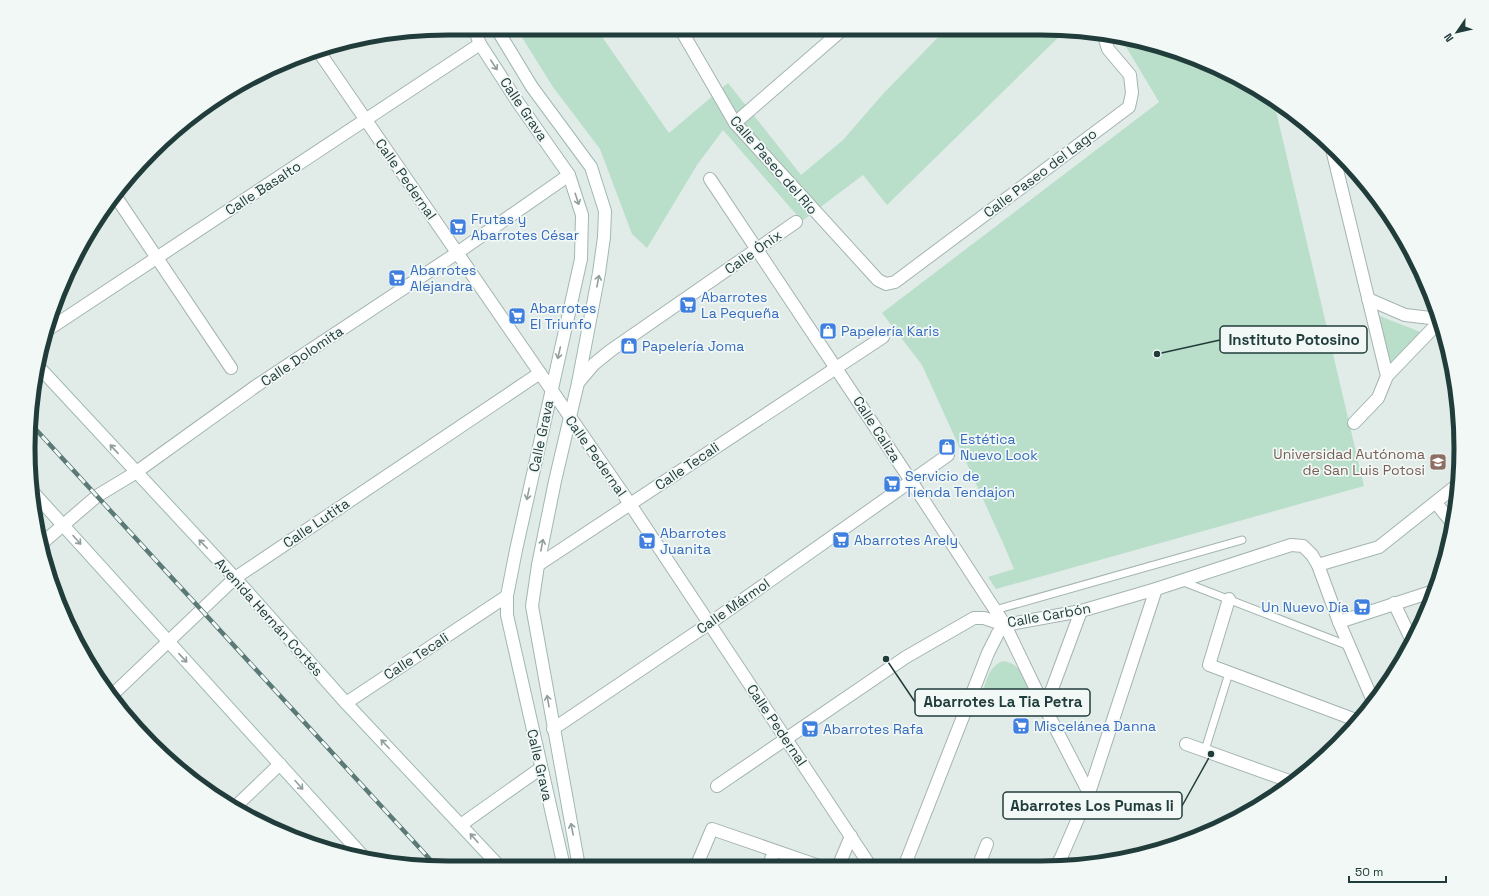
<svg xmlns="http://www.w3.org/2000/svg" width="1489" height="896" viewBox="0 0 1489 896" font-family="'Space Grotesk',sans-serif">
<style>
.green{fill:#b9deca}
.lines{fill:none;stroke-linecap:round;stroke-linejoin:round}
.lane-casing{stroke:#a4b4b1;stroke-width:9}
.street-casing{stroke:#a4b4b1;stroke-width:14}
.secondary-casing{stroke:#9fb8b4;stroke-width:14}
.lane{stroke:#fff;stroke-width:7}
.street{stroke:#fff;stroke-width:12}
.secondary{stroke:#fff;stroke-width:12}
.rail-casing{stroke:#5b7976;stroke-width:4.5}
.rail{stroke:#f2f8f6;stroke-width:3;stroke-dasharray:9;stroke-linecap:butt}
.oneway{stroke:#909e9d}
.labels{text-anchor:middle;stroke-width:3.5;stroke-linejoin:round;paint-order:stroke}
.street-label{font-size:14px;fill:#213d3b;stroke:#f2f8f6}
.shop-label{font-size:14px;fill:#366cbe;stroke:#f2f8f6;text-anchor:start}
.education-label{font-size:14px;fill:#785e54;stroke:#f2f8f6;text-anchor:end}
.rim{fill:none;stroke:#213d3b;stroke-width:5}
.leader{fill:none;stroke:#213d3b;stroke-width:1.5}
.callout-dot{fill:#213d3b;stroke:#f2f8f6;stroke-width:1.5}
.callout{fill:#f2f8f6;stroke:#213d3b;stroke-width:1.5}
.callout-label{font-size:15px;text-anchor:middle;font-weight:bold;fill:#213d3b}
</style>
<rect width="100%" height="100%" fill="#e1ece9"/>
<g class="green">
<polygon points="946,29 1067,29 887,205 863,175 802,221 723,130 697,165 647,248 632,234 600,149 553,87 518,31 598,31 669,133 728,83 801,175 843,140 883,94"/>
<polygon points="1122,40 1176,50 1273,98 1364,486 996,589 988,577 1014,569 1003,543 922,365 882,313 1159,102"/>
<polygon points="1377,315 1423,333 1393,364 1386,365"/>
<path d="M1003 661C1020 663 1024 677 1032 691L1025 708 982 694C987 680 988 667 1003 661Z"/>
</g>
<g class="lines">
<g class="lane-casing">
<g id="lane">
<polyline points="1181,581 1349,646"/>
<polyline points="995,610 1242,540"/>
<polyline points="1205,750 1229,673"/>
</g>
</g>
<g class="street-casing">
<g id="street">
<polyline points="681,30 735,123 878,280 886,284 895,282 1129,107 1132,93 1130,75 1108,49 1104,36"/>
<polyline points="317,49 630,504 871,867"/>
<polyline points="735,123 842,30"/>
<polyline points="1331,145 1387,376 1378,398 1354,423"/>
<polyline points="710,179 911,481 1005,625 1045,708 1089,793"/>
<polyline points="114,194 231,368"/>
<polyline points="1368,299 1405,315 1439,319"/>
<polyline points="46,331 480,44"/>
<polyline points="1387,376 1439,322"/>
<polyline points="578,383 594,364 610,351 796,222"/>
<polyline points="1436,503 1453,524"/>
<polyline points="40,545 97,496 135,473 256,386 457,253 569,175"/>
<polyline points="538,565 883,337"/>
<polyline points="1318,565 1379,547 1457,485"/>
<polyline points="1229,599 1209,665 1356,720"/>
<polyline points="1394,603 1412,641"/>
<polyline points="1339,622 1434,591"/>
<polyline points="110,697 235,578 540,373"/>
<polyline points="346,703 507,596"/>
<polyline points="1045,708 1081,611"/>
<polyline points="553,729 710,623 948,455"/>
<polyline points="1186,744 1292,782"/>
<polyline points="717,786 906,657 974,618 984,618 1005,625 1081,611 1156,589 1291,545 1303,546 1312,555 1318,565 1339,622 1373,701"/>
<polyline points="235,807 280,764"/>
<polyline points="462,824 541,768"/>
<polyline points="1059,861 1073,866"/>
<polyline points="696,867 712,829 822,867"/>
<polyline points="768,867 774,852"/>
<polyline points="838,867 851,836"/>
<polyline points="904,867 988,653 998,633 1005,625"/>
<polyline points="978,867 987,844"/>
<polyline points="1057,867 1089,793 1156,589"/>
</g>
</g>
<g class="secondary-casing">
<g id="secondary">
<polyline points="475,31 480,44 517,101 569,175 582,215 581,259 516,550 507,596 507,615 564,867"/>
<polyline points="498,31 532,87 591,167 605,211 604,237 599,273 578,383 555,481 538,565 532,606 579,867"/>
<polyline points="38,366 235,578 346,703 500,867"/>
<polyline points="32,491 362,855"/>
</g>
</g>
<use href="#lane" class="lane"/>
<use href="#street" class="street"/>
<use href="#secondary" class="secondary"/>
<g class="rail-casing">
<polyline id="rail" points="30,423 437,867"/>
</g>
<use href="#rail" class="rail"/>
</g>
<defs><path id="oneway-shaft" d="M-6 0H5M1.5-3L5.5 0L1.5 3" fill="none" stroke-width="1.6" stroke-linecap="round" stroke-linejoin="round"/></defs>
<g class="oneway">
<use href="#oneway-shaft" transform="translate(494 65) rotate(57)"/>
<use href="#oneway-shaft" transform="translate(577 199) rotate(72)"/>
<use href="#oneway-shaft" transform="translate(598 281) rotate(-79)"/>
<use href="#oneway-shaft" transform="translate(559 353) rotate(103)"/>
<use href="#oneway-shaft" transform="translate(114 449) rotate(-133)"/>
<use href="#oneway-shaft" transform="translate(528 494) rotate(102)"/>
<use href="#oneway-shaft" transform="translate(77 540) rotate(48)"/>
<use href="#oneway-shaft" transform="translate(203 544) rotate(-134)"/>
<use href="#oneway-shaft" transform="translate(542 545) rotate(-79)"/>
<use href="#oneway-shaft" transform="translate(183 658) rotate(47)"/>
<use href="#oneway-shaft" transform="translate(548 701) rotate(-100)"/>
<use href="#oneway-shaft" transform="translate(385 744) rotate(-134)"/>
<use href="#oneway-shaft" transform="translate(299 785) rotate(48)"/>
<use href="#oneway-shaft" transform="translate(572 829) rotate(-101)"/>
<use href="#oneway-shaft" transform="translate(474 838) rotate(-132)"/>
</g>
<defs>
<g id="supermarket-square" transform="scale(0.9)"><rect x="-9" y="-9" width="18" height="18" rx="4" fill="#3f7fe0" stroke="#f2f8f6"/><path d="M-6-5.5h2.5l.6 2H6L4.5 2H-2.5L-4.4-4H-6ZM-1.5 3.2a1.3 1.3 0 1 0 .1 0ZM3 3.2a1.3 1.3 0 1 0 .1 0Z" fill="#fff"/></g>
<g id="shop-square" transform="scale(0.9)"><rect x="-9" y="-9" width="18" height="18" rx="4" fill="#3f7fe0" stroke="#f2f8f6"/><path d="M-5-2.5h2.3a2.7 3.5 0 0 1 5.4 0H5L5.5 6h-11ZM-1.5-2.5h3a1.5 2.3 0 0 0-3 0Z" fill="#fff"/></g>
<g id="university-square" transform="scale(0.9)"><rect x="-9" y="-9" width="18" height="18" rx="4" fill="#8d6e63" stroke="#f2f8f6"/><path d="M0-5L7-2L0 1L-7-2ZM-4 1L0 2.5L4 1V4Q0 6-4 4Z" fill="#fff"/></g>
</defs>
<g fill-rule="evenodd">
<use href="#supermarket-square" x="458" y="227"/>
<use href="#supermarket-square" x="397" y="278"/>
<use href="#supermarket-square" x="688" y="305"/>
<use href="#supermarket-square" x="517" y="316"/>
<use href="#shop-square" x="828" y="331"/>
<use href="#shop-square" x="629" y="346"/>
<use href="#shop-square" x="947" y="447"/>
<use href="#university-square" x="1438" y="462"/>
<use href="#supermarket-square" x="892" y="484"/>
<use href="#supermarket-square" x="841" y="540"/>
<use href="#supermarket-square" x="647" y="541"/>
<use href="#supermarket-square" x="1362" y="607"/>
<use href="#supermarket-square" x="1021" y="726"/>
<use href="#supermarket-square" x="810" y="729"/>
</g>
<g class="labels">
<g class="street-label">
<text transform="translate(524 109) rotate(56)" y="5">Calle Grava</text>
<text transform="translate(774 165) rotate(49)" y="5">Calle Paseo del Río</text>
<text transform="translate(1040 173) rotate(-37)" y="5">Calle Paseo del Lago</text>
<text transform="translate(406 179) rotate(55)" y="5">Calle Pedernal</text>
<text transform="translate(263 188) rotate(-33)" y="5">Calle Basalto</text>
<text transform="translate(753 252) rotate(-35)" y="5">Calle Ónix</text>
<text transform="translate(302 356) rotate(-34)" y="5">Calle Dolomita</text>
<text transform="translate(877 429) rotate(57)" y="5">Calle Caliza</text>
<text transform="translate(541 436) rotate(-78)" y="5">Calle Grava</text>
<text transform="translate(596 456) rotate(55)" y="5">Calle Pedernal</text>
<text transform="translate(687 466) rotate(-34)" y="5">Calle Tecali</text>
<text transform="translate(316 523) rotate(-34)" y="5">Calle Lutita</text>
<text transform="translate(733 606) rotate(-35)" y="5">Calle Mármol</text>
<text transform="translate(1049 615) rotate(-10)" y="5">Calle Carbón</text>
<text transform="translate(269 617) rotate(48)" y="5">Avenida Hernán Cortés</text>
<text transform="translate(416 656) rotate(-33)" y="5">Calle Tecali</text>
<text transform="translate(777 725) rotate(56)" y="5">Calle Pedernal</text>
<text transform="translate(540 765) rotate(77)" y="5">Calle Grava</text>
</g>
<g class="shop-label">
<text x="471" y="224">Frutas y<tspan x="471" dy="16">Abarrotes César</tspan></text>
<text x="410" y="275">Abarrotes<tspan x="410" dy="16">Alejandra</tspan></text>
<text x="701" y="302">Abarrotes<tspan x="701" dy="16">La Pequeña</tspan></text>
<text x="530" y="313">Abarrotes<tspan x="530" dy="16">El Triunfo</tspan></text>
<text x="841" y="336">Papelería Karis</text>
<text x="642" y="351">Papelería Joma</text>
<text x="960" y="444">Estética<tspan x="960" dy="16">Nuevo Look</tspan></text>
<text x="905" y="481">Servicio de<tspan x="905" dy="16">Tienda Tendajon</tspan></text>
<text x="660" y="538">Abarrotes<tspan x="660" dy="16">Juanita</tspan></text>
<text x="854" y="545">Abarrotes Arely</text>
<text x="1349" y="612" text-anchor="end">Un Nuevo Día</text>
<text x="1034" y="731">Miscelánea Danna</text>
<text x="823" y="734">Abarrotes Rafa</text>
</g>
<g class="education-label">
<text x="1425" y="459">Universidad Autónoma<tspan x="1425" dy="16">de San Luis Potosi</tspan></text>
</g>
</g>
<path d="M0 0H1489V896H0ZM448 35H1041A413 413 0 0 1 1454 448V448A413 413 0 0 1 1041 861H448A413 413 0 0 1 35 448V448A413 413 0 0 1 448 35Z" fill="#f2f8f6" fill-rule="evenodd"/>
<path class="rim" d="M448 35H1041A413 413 0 0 1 1454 448V448A413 413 0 0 1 1041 861H448A413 413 0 0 1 35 448V448A413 413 0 0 1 448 35Z"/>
<path class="leader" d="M1157 354L1220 340M886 659L915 702M1211 754L1182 806"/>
<g class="callout-dot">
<circle cx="1157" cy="354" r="4"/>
<circle cx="886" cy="659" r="4"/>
<circle cx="1211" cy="754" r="4"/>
</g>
<g class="callout">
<rect x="1220" y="326" width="147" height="27" rx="4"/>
<rect x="915" y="689" width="175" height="27" rx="4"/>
<rect x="1003" y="792" width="179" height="27" rx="4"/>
</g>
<g class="callout-label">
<text x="1294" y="345">Instituto Potosino</text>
<text x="1003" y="707">Abarrotes La Tia Petra</text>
<text x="1092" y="811">Abarrotes Los Pumas Ii</text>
</g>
<g transform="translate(1457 32) rotate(236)" stroke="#f2f8f6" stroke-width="3" paint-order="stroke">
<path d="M0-3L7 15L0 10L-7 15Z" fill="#213d3b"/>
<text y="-6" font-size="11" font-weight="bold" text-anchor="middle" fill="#213d3b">N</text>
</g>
<path d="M1349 876v6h97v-6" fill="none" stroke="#213d3b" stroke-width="2"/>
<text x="1355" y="876" font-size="12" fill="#213d3b" stroke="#f2f8f6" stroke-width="3" paint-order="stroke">50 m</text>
</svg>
